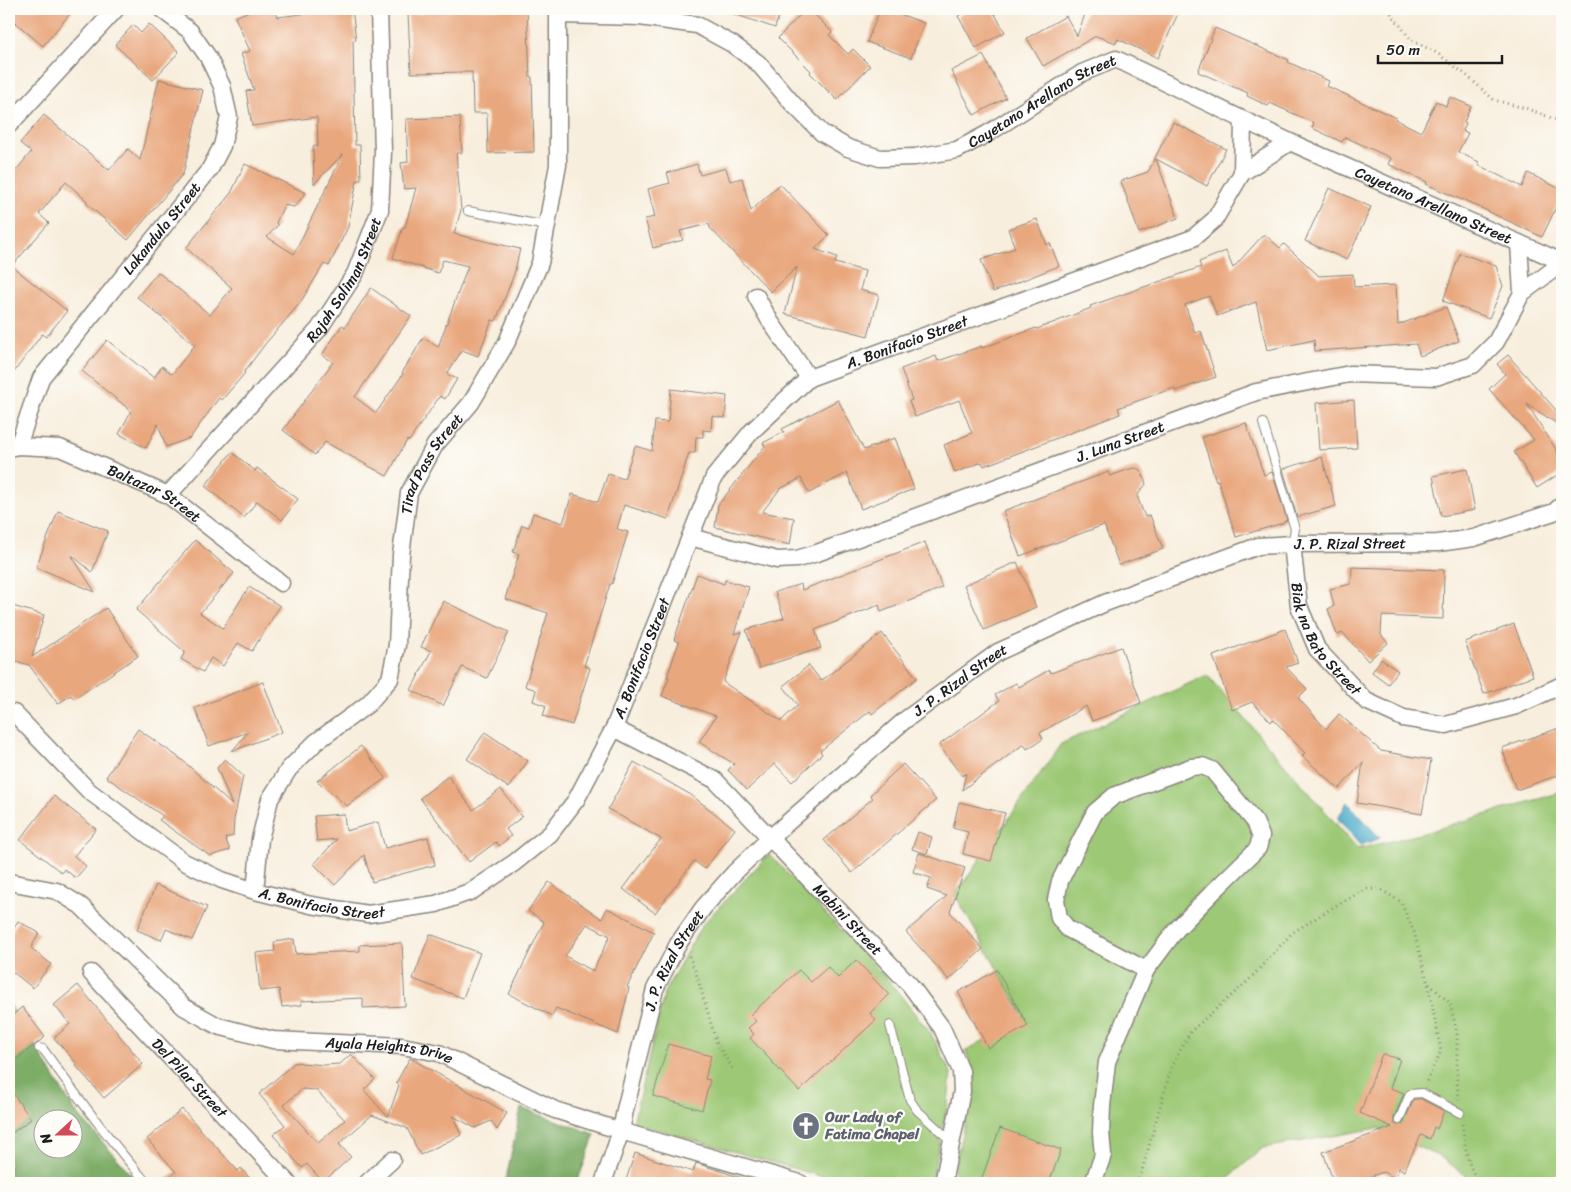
<svg xmlns="http://www.w3.org/2000/svg" width="1571" height="1192" viewBox="0 0 1571 1192" font-family="Sriracha,sans-serif">
<style>
.green{fill:#9dc976;stroke:#5c7249}
.forest{fill:#7ead67;stroke:#4d6442;fill-rule:evenodd}
.water{fill:#4daccb;stroke:#346474}
.building{fill:#e9a77e;fill-rule:evenodd}
.lines{fill:none;stroke-linecap:round;stroke-linejoin:round}
.lane-casing{stroke:#8a857c;stroke-width:10}
.street-casing{stroke:#8a857c;stroke-width:19}
.path{stroke:#8a857c;stroke-width:3;stroke-dasharray:1 4;stroke-linecap:butt}
.lane{stroke:#fff;stroke-width:8}
.street{stroke:#fff;stroke-width:16}
.labels{text-anchor:middle;stroke-width:4.5;stroke-linejoin:round;paint-order:stroke}
.street-label{font-size:15px;fill:#1c1c1c;stroke:#fdfcf7}
.worship-label{font-size:15px;font-weight:bold;fill:#5b616d;stroke:#fdfcf7;text-anchor:start}
</style>
<rect width="100%" height="100%" fill="#fdfcf7"/>
<filter id="ink" filterUnits="userSpaceOnUse"><feTurbulence type="fractalNoise" baseFrequency=".02" numOctaves="2"/><feDisplacementMap in="SourceGraphic" scale="10" xChannelSelector="R" yChannelSelector="G"/><feConvolveMatrix kernelMatrix="1 2 1 2 8 2 1 2 1" color-interpolation-filters="sRGB"/></filter>
<filter id="wash" filterUnits="userSpaceOnUse"><feTurbulence type="fractalNoise" baseFrequency=".0096" numOctaves="4" result="noise"/><feDisplacementMap in="SourceGraphic" scale="20" xChannelSelector="R" yChannelSelector="G"/><feGaussianBlur stdDeviation="1.12" result="paint"/><feColorMatrix in="noise" values="0 0 0 0 0 0 0 0 0 0 0 0 0 0 0 0 0 1.4 0 .05"/><feComposite in="paint" operator="in"/></filter>
<g filter="url(#wash)">
<rect width="100%" height="100%" fill="#f8eedd"/>
<g class="green">
<polygon points="1207,675 1358,849 1420,834 1562,792 1562,1183 1475,1183 1444,1159 1378,1128 1263,1148 1222,1183 951,1183 975,1077 966,1051 1024,1016 955,895 1061,744"/>
<polygon points="769,854 889,981 931,1034 951,1073 948,1103 931,1183 845,1183 633,1123 665,991 702,925"/>
</g>
<g class="forest">
<path d="M9 1002 74 1110 139 1183H9ZM42 1120H72V1150H42Z"/>
<polygon points="521,1108 595,1134 577,1183 505,1183"/>
</g>
<polygon class="water" points="1347,802 1380,838 1361,845 1338,819"/>
<g id="blocks">
<g class="building">
<polygon points="9,9 74,9 43,46 9,17"/>
<polygon points="254,9 274,9 278,17 309,13 308,9 352,9 356,40 353,40 355,145 360,145 361,180 357,180 348,227 329,266 324,264 300,303 266,343 244,372 245,373 222,400 219,398 190,438 166,447 158,424 146,448 119,434 131,411 82,371 107,340 154,378 162,366 172,374 195,345 137,297 158,272 210,315 232,288 186,248 231,193 245,164 306,193 294,207 284,205 276,223 278,225 267,237 294,254 343,154 314,184 313,146 318,146 317,117 252,126 246,91 254,90 241,54 250,51 235,17"/>
<polygon points="422,9 527,9 530,77 532,77 534,152 488,153 487,113 473,113 472,72 411,73 408,14 422,14"/>
<polygon points="726,9 781,9 775,28 725,11"/>
<polygon points="806,9 809,9 832,32 829,35 848,54 853,49 870,66 837,100 810,73 811,71 778,38"/>
<polygon points="880,9 886,9 924,23 911,58 867,42"/>
<polygon points="971,9 992,9 1005,32 976,48 958,16"/>
<polygon points="1087,9 1180,9 1158,58 1118,39 1116,43 1096,36 1043,66 1027,38 1066,16 1077,36"/>
<polygon points="149,24 179,52 153,80 115,45 133,25 141,33"/>
<polygon points="1215,28 1289,60 1288,62 1329,81 1327,86 1396,118 1395,119 1421,132 1436,101 1446,106 1450,97 1471,106 1464,122 1466,123 1463,131 1468,133 1458,152 1479,162 1478,165 1522,187 1528,173 1562,190 1562,195 1542,237 1462,199 1462,200 1426,184 1427,182 1388,164 1391,158 1345,137 1342,142 1312,128 1314,123 1270,103 1268,106 1247,96 1248,93 1198,72"/>
<polygon points="983,55 1006,98 974,115 951,71"/>
<polygon points="159,79 203,90 183,174 128,240 86,203 87,201 66,182 39,214 49,223 12,266 67,311 46,337 42,334 9,379 9,179 31,152 20,143 44,115 109,170 128,149 140,160"/>
<polygon points="460,117 462,153 456,153 461,210 454,234 520,249 514,274 496,321 492,320 478,356 462,350 447,374 457,379 445,399 440,396 409,441 407,440 387,476 325,442 315,455 283,430 333,362 322,355 342,325 345,327 371,288 411,316 355,397 376,413 403,374 402,373 423,338 438,347 468,266 443,260 438,273 393,258 403,227 405,227 416,188 404,189 401,163 408,162 406,119"/>
<polygon points="1173,122 1226,149 1207,186 1156,159 1178,218 1139,233 1121,181 1148,172"/>
<polygon points="697,164 700,175 726,168 730,181 742,178 751,211 780,184 829,235 815,249 837,257 835,263 865,271 860,290 879,295 868,336 785,314 797,267 771,292 710,228 709,224 680,231 683,240 653,248 645,219 655,217 648,189 670,183 667,173"/>
<polygon points="1329,188 1371,207 1347,260 1305,241"/>
<polygon points="1037,219 1047,245 1050,243 1059,266 993,292 981,260 1015,248 1008,229"/>
<polygon points="1264,234 1280,248 1284,244 1319,276 1353,274 1354,287 1396,285 1398,325 1446,307 1459,341 1420,356 1416,344 1315,351 1314,340 1267,350 1256,302 1217,316 1209,296 1185,305 1195,333 1201,331 1216,377 1175,391 1174,388 1118,408 1120,414 984,466 982,462 955,473 944,445 972,433 959,400 915,417 909,401 912,400 901,369 936,356 938,361 982,346 982,348 1036,328 1037,329 1091,308 1090,306 1201,267 1199,262 1226,251 1233,268"/>
<polygon points="1460,253 1496,266 1503,286 1489,318 1443,301"/>
<polygon points="1508,355 1562,417 1562,427 1527,404 1562,459 1562,472 1537,488 1514,452 1534,440 1489,389 1505,374 1497,364"/>
<polygon points="671,389 727,396 725,418 712,416 711,431 703,430 703,437 696,437 695,453 689,453 668,519 624,505 617,529 628,532 612,584 610,584 584,666 590,668 572,725 543,716 546,706 533,701 536,690 525,686 548,613 505,599 519,554 513,552 522,525 529,527 533,513 563,523 572,494 598,502 608,474 624,479 635,446 652,451 655,421 668,422"/>
<polygon points="838,400 864,450 895,438 914,489 861,509 847,473 809,493 801,478 780,489 762,512 794,518 790,545 715,527 718,505 765,446 763,443 784,432 782,429"/>
<polygon points="1354,400 1357,448 1319,450 1316,403"/>
<polygon points="1246,423 1264,475 1272,472 1287,520 1283,522 1283,523 1236,537 1218,480 1216,481 1202,437"/>
<polygon points="232,452 255,471 257,468 298,499 282,520 257,501 244,518 205,486"/>
<polygon points="1322,457 1336,506 1297,517 1283,469"/>
<polygon points="1136,468 1140,470 1144,477 1146,484 1137,496 1145,517 1150,515 1163,549 1119,565 1104,525 1020,556 1003,511 1108,472 1110,476 1130,469"/>
<polygon points="1467,469 1475,510 1441,516 1433,476"/>
<polygon points="58,511 108,531 92,572 73,556 72,556 95,592 36,567"/>
<polygon points="195,540 234,573 200,613 223,628 249,587 280,606 252,651 238,643 223,666 211,658 203,672 181,659 185,652 136,610"/>
<polygon points="925,542 942,588 881,612 879,605 815,630 821,648 759,668 746,630 784,618 775,592 801,584 802,590"/>
<polygon points="1017,562 1036,607 984,630 964,585"/>
<polygon points="1352,567 1444,570 1443,619 1382,616 1381,635 1388,643 1368,661 1343,633 1337,635 1328,609 1334,606 1330,589 1351,584"/>
<polygon points="697,574 724,584 725,580 749,587 734,634 742,632 723,682 781,721 798,705 783,686 809,665 821,681 882,633 917,678 872,714 870,711 820,751 822,754 792,782 775,764 747,790 728,770 734,764 699,742 716,716 662,696 669,677 667,677 679,642 674,640"/>
<polygon points="443,601 509,632 487,678 462,667 443,706 411,690 431,651 421,647"/>
<polygon points="9,605 44,615 32,657 106,608 138,656 74,699 71,695 58,704 29,665 9,659"/>
<polygon points="1514,624 1533,676 1484,694 1465,642"/>
<polygon points="1285,629 1298,663 1286,667 1307,689 1298,698 1326,729 1339,714 1381,751 1431,760 1422,814 1357,803 1363,762 1339,789 1302,756 1305,753 1273,719 1271,722 1252,702 1232,710 1213,656"/>
<polygon points="1121,647 1141,703 1092,721 1086,706 1040,733 1043,739 1027,749 1024,744 962,790 966,773 962,776 939,745 999,701 995,695 1016,683 1019,687 1049,670 1051,673"/>
<polygon points="1381,659 1398,671 1388,684 1372,672"/>
<polygon points="263,682 282,732 232,751 248,732 209,746 195,708"/>
<polygon points="1562,727 1562,774 1516,790 1502,748"/>
<polygon points="138,729 181,759 232,805 217,768 225,759 243,776 234,820 233,836 225,838 230,850 210,856 159,820 163,816 106,777"/>
<polygon points="485,732 528,761 509,788 467,759"/>
<polygon points="361,746 386,778 347,806 317,781"/>
<polygon points="634,762 691,795 735,829 705,869 694,861 655,913 623,889 661,839 608,809"/>
<polygon points="903,764 936,800 852,873 824,840 873,798 870,795"/>
<polygon points="448,776 473,810 501,789 522,817 506,829 511,836 499,846 496,842 469,862 420,798"/>
<polygon points="54,796 96,829 74,856 86,866 76,878 64,869 62,873 20,840"/>
<polygon points="959,802 1005,813 991,861 963,854 968,832 953,828"/>
<polygon points="344,814 346,831 378,822 385,848 428,837 435,865 372,882 364,855 335,885 314,864 337,839 317,841 314,816"/>
<polygon points="918,832 932,837 927,854 912,849"/>
<polygon points="919,853 965,868 950,912 983,949 949,980 906,932 947,896 927,889 931,878 913,872"/>
<path d="M549 882 602 919 607 908 654 932 627 987 629 988 618 1034 556 1008 552 1016 509 994 544 922 528 911ZM587 924 610 936 593 971 565 956Z"/>
<polygon points="156,885 207,907 192,940 166,929 161,940 137,930"/>
<polygon points="18,921 39,933 31,948 51,964 33,988 9,969 9,937"/>
<polygon points="430,934 480,953 463,998 413,979"/>
<polygon points="294,939 296,954 360,951 360,945 402,943 405,1006 363,1008 363,998 301,1001 302,1005 282,1007 279,989 260,991 256,953 275,951 274,942"/>
<polygon points="856,960 889,995 870,1013 876,1020 799,1091 750,1038 754,1034 748,1028 756,1021 750,1015 799,970 811,982 828,967 838,978"/>
<polygon points="997,970 1028,1026 988,1048 958,992"/>
<polygon points="78,985 143,1064 104,1098 76,1066 77,1064 54,1038 70,1024 54,1005"/>
<polygon points="22,1007 45,1037 9,1065 9,1018"/>
<polygon points="668,1044 711,1056 705,1079 710,1080 702,1110 653,1096"/>
<path d="M351 1054 375 1079 364 1090 388 1117 399 1085 396 1083 410 1058 507 1113 497 1130 491 1121 475 1128 453 1116 461 1135 420 1155 407 1128 372 1115 339 1144 351 1157 323 1182 307 1164 302 1168 273 1135 285 1125 259 1094 294 1063 300 1062 301 1063 325 1065 340 1064ZM302 1089 316 1090 345 1120 318 1143 284 1105Z"/>
<polygon points="1382,1054 1400,1059 1390,1088 1404,1093 1394,1118 1394,1123 1397,1125 1403,1124 1414,1099 1421,1099 1444,1111 1437,1129 1434,1127 1430,1139 1421,1135 1404,1171 1399,1168 1395,1178 1383,1172 1353,1183 1334,1183 1323,1152 1392,1127 1360,1113"/>
<polygon points="9,1088 31,1119 9,1135"/>
<polygon points="182,1109 238,1171 241,1168 254,1183 163,1183 176,1172 147,1139"/>
<polygon points="1000,1128 1061,1150 1049,1183 980,1183"/>
<polygon points="635,1153 693,1172 696,1163 751,1181 750,1183 625,1183"/>
</g>
</g>
</g>
<g filter="url(#ink)">
<use href="#blocks" fill-opacity="0" stroke="#8a857c" stroke-width="1"/>
<g class="lines">
<g class="lane-casing">
<g id="lane">
<polyline points="468,211 547,226"/>
<polyline points="1263,423 1295,529 1292,544"/>
<polyline points="890,1025 910,1100 917,1110 951,1141"/>
<path d="M39 1048 43 1049C76 1095 109 1140 147 1183"/>
<polyline points="1399,1120 1410,1094 1422,1093 1460,1113"/>
</g>
</g>
<g class="street-casing">
<g id="street">
<path id="s1" d="M558 15 640 17 697 25 732 44 758 63 793 104 822 133 848 148 880 158 915 157 957 150 987 134 1082 73 1116 59 1290 142 1562 262"/>
<polyline points="9,125 116,9"/>
<polyline points="1242,173 1243,120"/>
<polyline points="1519,243 1522,293"/>
<polyline points="756,296 770,321 809,378"/>
<path id="s2" d="M18 446 41 378 210 169 222 146 229 117 222 86 208 57 190 31 161 9"/>
<path id="s3" d="M9 448 18 446 60 448 168 495 281 583"/>
<path id="s4" d="M168 495 319 329 355 274 380 210 383 152 379 9"/>
<path id="s5" d="M690 537 777 560 797 559 817 553 1256 392 1350 374 1436 377 1473 365 1496 342 1522 293 1562 263"/>
<path id="s6" d="M1292 544 1299 606 1317 649 1366 701 1403 718 1446 725 1516 706 1562 685"/>
<path id="s7" d="M14 713 89 791 184 862 222 880 255 891 311 905 368 914 436 904 472 891 514 863 550 834 576 800 614 728 714 477 752 431 809 378 1193 238 1215 219 1242 173 1290 142"/>
<path id="s8" d="M614 728 715 780 910 985 942 1028 961 1071 962 1091 943 1183"/>
<path id="s9" d="M9 882 57 891 81 906 184 1007 218 1026 273 1040 402 1046 439 1053 555 1110 621 1131 800 1183"/>
<path id="s10" d="M255 891 260 839 270 799 289 769 316 742 368 704 390 679 397 645 401 555 409 493 435 445 471 403 507 342 540 263 558 165V9"/>
<path id="s11" d="M91 973 288 1183"/>
<polyline points="367,1183 392,1160"/>
<path id="s12" d="M603 1183 621 1131 625 1110 655 989 678 944 703 908 734 873 770 838 905 720 998 652 1105 603 1258 546 1292 544 1438 543 1474 538 1554 512 1562 505"/>
<polyline points="1093,1183 1103,1155 1101,1133 1102,1106 1107,1062 1146,970 1176,930 1214,891 1258,848 1261,836 1255,822 1212,770 1202,766 1191,767 1114,796 1095,812 1060,881 1056,900 1059,918 1068,929 1146,970"/>
</g>
</g>
<g class="path">
<polyline points="1388,9 1411,40 1437,53 1465,74 1494,100 1528,109 1562,122"/>
<polyline points="689,956 696,973 717,1044 734,1071"/>
<polyline points="1429,984 1450,1003 1457,1033 1457,1083 1459,1100"/>
<path d="M1462 1124C1465 1143 1467 1169 1480 1183"/>
<polyline points="1137,1183 1141,1174 1172,1065 1191,1031 1249,980 1292,933 1335,906 1367,889 1380,889 1401,902 1414,932 1428,984 1441,1051 1426,1083"/>
</g>
<use href="#lane" class="lane"/>
<use href="#street" class="street"/>
</g>
</g>
<defs>
<g id="church-disc" transform="scale(1.4375)"><circle r="9.5" fill="#6b7280" stroke="#fdfcf7"/><path d="M-1.2-6h2.4v3.5h3.3v2.4h-3.3V6h-2.4V-.1h-3.3v-2.4h3.3Z" fill="#fff"/></g>
</defs>
<g fill-rule="evenodd">
<use href="#church-disc" x="806" y="1126"/>
</g>
<g class="labels">
<g class="street-label">
<text dy="5" stroke="none"><textPath href="#s1" startOffset="546">Cayetano Arellano Street</textPath></text>
<text dy="5" stroke="none"><textPath href="#s1" startOffset="981">Cayetano Arellano Street</textPath></text>
<text dy="5" stroke="none"><textPath href="#s2" startOffset="264">Lakandula Street</textPath></text>
<text dy="5" stroke="none"><textPath href="#s4" startOffset="280">Rajah Soliman Street</textPath></text>
<text dy="5" stroke="none"><textPath href="#s7" startOffset="1259">A. Bonifacio Street</textPath></text>
<text dy="5" stroke="none"><textPath href="#s5" startOffset="454">J. Luna Street</textPath></text>
<text dy="5" stroke="none"><textPath href="#s10" startOffset="488">Tirad Pass Street</textPath></text>
<text dy="5" stroke="none"><textPath href="#s3" startOffset="156">Baltazar Street</textPath></text>
<text dy="5" stroke="none"><textPath href="#s12" startOffset="1060">J. P. Rizal Street</textPath></text>
<text dy="5" stroke="none"><textPath href="#s6" startOffset="104">Biak na Bato Street</textPath></text>
<text dy="5" stroke="none"><textPath href="#s7" startOffset="822">A. Bonifacio Street</textPath></text>
<text dy="5" stroke="none"><textPath href="#s12" startOffset="640">J. P. Rizal Street</textPath></text>
<text dy="5" stroke="none"><textPath href="#s7" startOffset="372">A. Bonifacio Street</textPath></text>
<text dy="5" stroke="none"><textPath href="#s8" startOffset="306">Mabini Street</textPath></text>
<text dy="5" stroke="none"><textPath href="#s12" startOffset="235">J. P. Rizal Street</textPath></text>
<text dy="5" stroke="none"><textPath href="#s9" startOffset="434">Ayala Heights Drive</textPath></text>
<text dy="5" stroke="none"><textPath href="#s11" startOffset="144">Del Pilar Street</textPath></text>
</g>
<g class="worship-label">
<text x="825" y="1122">Our Lady of<tspan x="825" dy="17">Fatima Chapel</tspan></text>
</g>
</g>
<rect width="1571" height="1192" fill="none" stroke="#fdfcf7" stroke-width="30"/>
<g transform="translate(58 1134) rotate(249)"><circle r="24" fill="#fdfcf7" stroke="#a3a29f"/>
<path d="M0-4L9 19L0 12L-9 19Z" fill="#d1495b"/>
<text y="-8" font-size="14" font-weight="bold" text-anchor="middle" fill="#1c1c1c">N</text>
</g>
<path d="M1378 55v8h124v-8" fill="none" stroke="#1c1c1c" stroke-width="2.5"/>
<text x="1386" y="55" font-size="15" fill="#1c1c1c" stroke="#fdfcf7" stroke-width="4" paint-order="stroke">50 m</text>
</svg>
